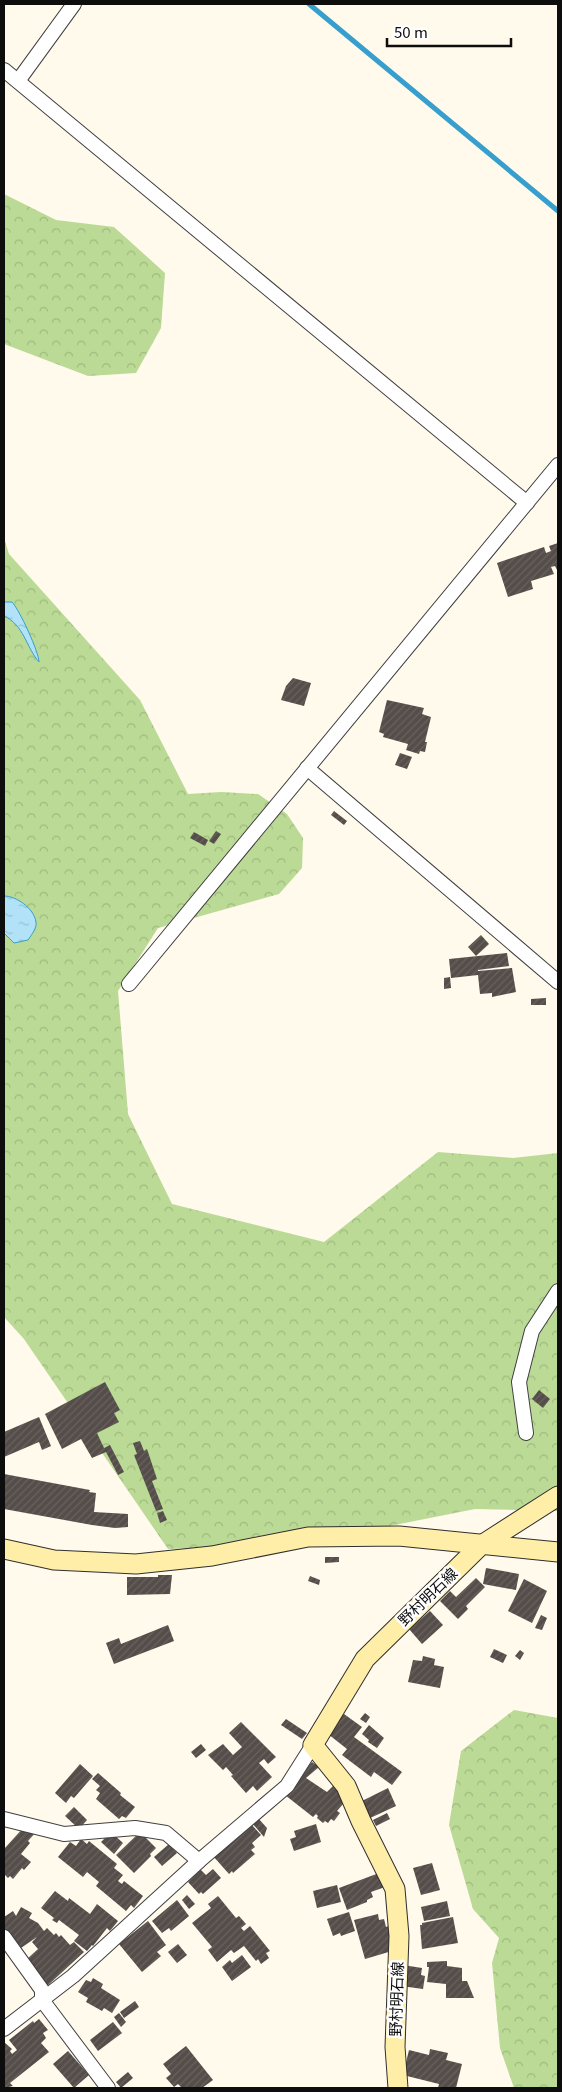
<svg xmlns="http://www.w3.org/2000/svg" width="562" height="2092" viewBox="0 0 562 2092" font-family="Georgia,'Noto Sans JP',serif">
<style>
.forest{fill:url(#forest-crowns)}
.water{fill:url(#water-ripples);stroke:#379fce}
.lines{fill:none;stroke-linecap:round;stroke-linejoin:round}
.stream{stroke:#379fce;stroke-width:5}
.building{fill:url(#building-hatch)}
.minor-casing{stroke:#404040;stroke-width:16}
.secondary-casing{stroke:#2f2f2f;stroke-width:21}
.minor{stroke:#fff;stroke-width:14}
.secondary{stroke:#ffeea7;stroke-width:19}
.labels{text-anchor:middle;stroke-width:5;stroke-linejoin:round;paint-order:stroke}
.street-label{font-size:15px;fill:#0d0d0d;stroke:#fff}
</style>
<defs>
<pattern id="forest-crowns" width="20" height="18" patternUnits="userSpaceOnUse" patternTransform="scale(1.25)"><rect width="20" height="18" fill="#bada95"/><path d="M2 6a3 3 0 1 1 6 0M12 15a3 3 0 1 1 6 0" fill="none" stroke="#9fba7f"/></pattern>
<pattern id="water-ripples" width="26" height="14" patternUnits="userSpaceOnUse" patternTransform="scale(1.25)"><rect width="26" height="14" fill="#b1e2f7"/><path d="M2 4q2-2 4 0t4 0M15 11q2-2 4 0t4 0" fill="none" stroke="#97c1d3"/></pattern>
<pattern id="building-hatch" width="6" height="6" patternUnits="userSpaceOnUse" patternTransform="scale(1.25)"><rect width="6" height="6" fill="#554d49"/><path d="M-1 1l2-2M0 6l6-6M5 7l2-2" fill="none" stroke="#68625f"/></pattern>
</defs>
<rect width="100%" height="100%" fill="#fffaec"/>
<g class="forest">
<polygon points="4,194 56,220 114,227 165,273 161,328 136,373 88,376 4,344"/>
<polygon points="4,538 9,554 140,700 188,794 221,792 258,794 287,814 303,838 302,868 279,894 158,928 118,991 128,1114 172,1204 324,1242 438,1152 513,1158 558,1153 558,1511 475,1509 294,1545 168,1549 24,1339 4,1317"/>
<polygon points="514,1710 558,1718 558,2088 514,2088 500,2048 492,1963 499,1938 473,1909 449,1825 461,1751"/>
</g>
<g class="water">
<path d="M4 602H12C19 609 39 652 39 662 26 647 24 625 4 616Z"/>
<path d="M4 896C16 896 34 908 36 922 37 928 32 934 28 940L14 943 4 933Z"/>
</g>
<g class="lines">
<polyline class="stream" points="309,4 558,211"/>
</g>
<g class="building">
<polygon points="558,543 558,570 557,570 555,566 551,567 554,574 531,581 533,589 508,597 497,563 544,547 546,553 551,551 549,546"/>
<polygon points="293,678 311,683 304,706 281,700 286,686"/>
<polygon points="387,700 424,708 422,714 431,717 425,742 427,742 425,752 420,751 419,754 406,750 408,744 383,737 384,734 379,732"/>
<polygon points="400,753 412,757 407,769 395,765"/>
<polygon points="334,811 347,821 344,825 331,815"/>
<polygon points="216,831 221,834 214,844 209,841"/>
<polygon points="194,832 208,840 205,846 190,838"/>
<polygon points="481,935 489,944 476,956 468,947"/>
<polygon points="507,953 509,966 478,970 478,971 512,968 516,992 492,997 492,993 480,994 478,975 451,978 449,959"/>
<polygon points="450,977 451,988 444,989 444,978"/>
<polygon points="546,998 546,1005 531,1005 531,999"/>
<polygon points="105,1382 120,1410 114,1413 119,1422 97,1433 104,1448 110,1445 124,1472 118,1475 106,1452 92,1458 81,1439 62,1449 45,1414"/>
<polygon points="539,1390 550,1399 543,1408 532,1399"/>
<polygon points="39,1417 51,1446 42,1450 39,1442 4,1457 4,1432"/>
<polygon points="140,1441 144,1451 147,1449 157,1479 152,1481 163,1509 156,1511 134,1455 137,1454 133,1443"/>
<polygon points="4,1474 90,1490 89,1492 96,1493 94,1512 128,1514 128,1527 115,1528 92,1525 4,1509"/>
<polygon points="163,1511 167,1520 160,1523 157,1513"/>
<polygon points="325,1557 339,1557 339,1562 325,1563"/>
<polygon points="486,1568 519,1574 516,1590 483,1584"/>
<polygon points="158,1575 172,1575 170,1594 127,1595 127,1577 158,1577"/>
<polygon points="310,1576 320,1580 319,1585 308,1581"/>
<polygon points="476,1578 485,1587 466,1606 468,1609 458,1619 440,1601 450,1591 456,1597"/>
<polygon points="524,1579 547,1591 532,1623 508,1611"/>
<polygon points="430,1611 443,1625 422,1644 409,1629"/>
<polygon points="541,1615 547,1618 542,1630 535,1628"/>
<polygon points="168,1625 174,1641 114,1664 106,1643 119,1638 121,1644"/>
<polygon points="494,1649 507,1655 503,1663 490,1657"/>
<polygon points="520,1650 524,1653 520,1660 515,1656"/>
<polygon points="423,1656 435,1659 434,1665 444,1667 440,1688 408,1682 413,1660 422,1661"/>
<polygon points="365,1713 370,1717 366,1723 360,1719"/>
<polygon points="344,1714 362,1727 354,1737 402,1772 392,1785 374,1772 371,1777 342,1755 347,1749 328,1734"/>
<polygon points="286,1719 307,1733 302,1739 281,1725"/>
<polygon points="241,1722 276,1757 268,1764 264,1759 259,1763 272,1777 257,1791 253,1786 246,1793 231,1776 233,1775 226,1767 223,1770 208,1755 223,1744 233,1755 242,1747 229,1733"/>
<polygon points="369,1725 384,1738 377,1748 368,1742 369,1740 362,1734"/>
<polygon points="201,1744 206,1750 196,1758 191,1752"/>
<polygon points="312,1762 319,1767 306,1778 327,1792 335,1784 345,1806 343,1804 337,1811 340,1813 334,1821 331,1819 328,1823 325,1821 323,1823 317,1818 318,1816 316,1814 313,1817 285,1795"/>
<polygon points="80,1764 93,1776 74,1798 71,1796 66,1803 55,1793"/>
<polygon points="98,1773 121,1793 120,1795 135,1807 126,1818 122,1816 119,1819 96,1799 100,1793 96,1790 100,1786 92,1779"/>
<polygon points="388,1788 396,1806 368,1819 360,1802"/>
<polygon points="74,1807 87,1820 79,1829 65,1816"/>
<polygon points="387,1813 390,1819 376,1826 373,1820"/>
<polygon points="258,1818 267,1828 264,1837 252,1823"/>
<polygon points="250,1823 261,1835 252,1843 255,1847 251,1850 255,1854 233,1873 232,1871 229,1874 213,1856"/>
<polygon points="316,1824 321,1842 294,1851 290,1839 296,1837 294,1831"/>
<polygon points="24,1827 36,1832 28,1841 30,1843 21,1854 31,1862 24,1870 22,1868 13,1879 10,1876 8,1878 4,1874 4,1849"/>
<polygon points="111,1832 123,1843 114,1854 101,1842"/>
<polygon points="140,1832 156,1848 150,1854 151,1856 134,1873 116,1855"/>
<polygon points="81,1839 87,1844 89,1841 117,1864 114,1868 123,1875 118,1881 122,1884 124,1881 143,1896 134,1908 131,1905 126,1911 96,1886 99,1882 87,1872 83,1877 58,1857 70,1842 76,1846"/>
<polygon points="169,1844 177,1853 162,1866 154,1857"/>
<polygon points="432,1863 440,1890 421,1895 413,1868"/>
<polygon points="200,1869 206,1875 213,1869 221,1878 203,1894 201,1892 199,1894 188,1882"/>
<polygon points="379,1873 385,1887 371,1892 373,1897 367,1900 367,1902 347,1910 339,1888"/>
<polygon points="337,1885 341,1902 317,1908 313,1891"/>
<polygon points="55,1891 68,1901 69,1898 90,1914 97,1904 118,1921 110,1931 107,1928 93,1946 92,1945 87,1951 74,1941 79,1935 59,1920 57,1923 52,1920 54,1918 41,1908"/>
<polygon points="187,1895 195,1904 189,1909 182,1900"/>
<polygon points="218,1896 236,1918 239,1916 246,1924 241,1928 244,1931 250,1926 270,1951 266,1953 269,1958 261,1964 258,1959 256,1961 244,1946 234,1953 231,1950 217,1962 208,1950 212,1947 192,1923 211,1908 208,1904"/>
<polygon points="177,1900 189,1916 171,1931 169,1928 162,1933 152,1921"/>
<polygon points="447,1901 450,1916 424,1921 421,1907"/>
<polygon points="21,1907 32,1913 29,1918 38,1923 44,1931 47,1928 54,1935 56,1933 59,1937 61,1935 70,1945 74,1942 84,1952 46,1987 26,1960 38,1949 32,1942 37,1937 18,1950 4,1931 4,1917 13,1911 16,1916"/>
<polygon points="349,1912 355,1931 341,1936 340,1933 333,1936 327,1919"/>
<polygon points="378,1914 379,1920 384,1919 386,1927 394,1924 392,1951 365,1959 354,1920"/>
<polygon points="453,1917 458,1943 422,1949 420,1925 422,1925 422,1923"/>
<polygon points="148,1921 166,1945 157,1952 161,1956 142,1972 119,1944"/>
<polygon points="178,1944 187,1955 177,1963 168,1952"/>
<polygon points="242,1955 251,1967 232,1981 222,1967 230,1960 232,1963"/>
<polygon points="447,1961 447,1966 462,1968 462,1981 467,1981 474,1998 446,1998 446,1984 427,1982 429,1967 427,1967 427,1962"/>
<polygon points="403,1965 422,1968 421,1975 425,1976 423,1989 401,1986"/>
<polygon points="93,1978 103,1984 101,1988 120,2000 112,2013 104,2008 102,2011 86,2002 88,1998 78,1992 86,1980 91,1982"/>
<polygon points="135,2001 139,2007 124,2018 120,2012"/>
<polygon points="119,2013 126,2022 121,2027 114,2017"/>
<polygon points="39,2019 48,2030 43,2033 46,2038 41,2043 49,2052 10,2083 13,2086 4,2088 4,2042 12,2049 10,2051 12,2054 17,2050 9,2040 33,2021 34,2023"/>
<polygon points="113,2022 122,2033 98,2051 90,2040"/>
<polygon points="186,2046 213,2080 202,2088 182,2088 178,2084 174,2087 166,2078 171,2074 163,2064"/>
<polygon points="430,2049 448,2053 446,2060 462,2064 456,2088 438,2088 439,2084 403,2075 409,2050 429,2055"/>
<polygon points="68,2051 89,2075 74,2088 53,2064"/>
<polygon points="128,2072 133,2078 121,2088 116,2082"/>
</g>
<g class="lines">
<g class="minor-casing">
<g id="minor">
<polyline points="4,70 527,503"/>
<polyline points="18,81 74,4"/>
<polyline points="307,768 558,982"/>
<polyline points="129,984 558,465"/>
<polyline points="526,1433 519,1382 532,1331 558,1291"/>
<polyline points="4,1819 64,1834 135,1828 166,1833 199,1861"/>
<polyline points="4,1937 42,1990 42,2000 108,2088"/>
<polyline points="4,2029 73,1976 199,1861 287,1786 313,1745"/>
</g>
</g>
<g class="secondary-casing">
<g id="secondary">
<polyline points="4,1549 54,1560 136,1564 212,1556 308,1537 399,1536 558,1552"/>
<polyline points="398,2088 395,2047 399,1936 395,1889 361,1821 346,1786 313,1745 365,1659 480,1546 558,1496"/>
</g>
</g>
<use href="#minor" class="minor"/>
<use href="#secondary" class="secondary"/>
</g>
<g class="labels">
<g class="street-label">
<text transform="translate(428 1597) rotate(-44)" y="5">野村明石線</text>
<text transform="translate(397 1999) rotate(-88)" y="5">野村明石線</text>
</g>
</g>
<rect width="562" height="2092" fill="none" stroke="#0d0d0d" stroke-width="10"/>
<path d="M387 38v8h124v-8" fill="none" stroke="#0d0d0d" stroke-width="2.5"/>
<text x="394" y="38" font-size="15" fill="#0d0d0d" stroke="#ffffff" stroke-width="4" paint-order="stroke">50 m</text>
</svg>
